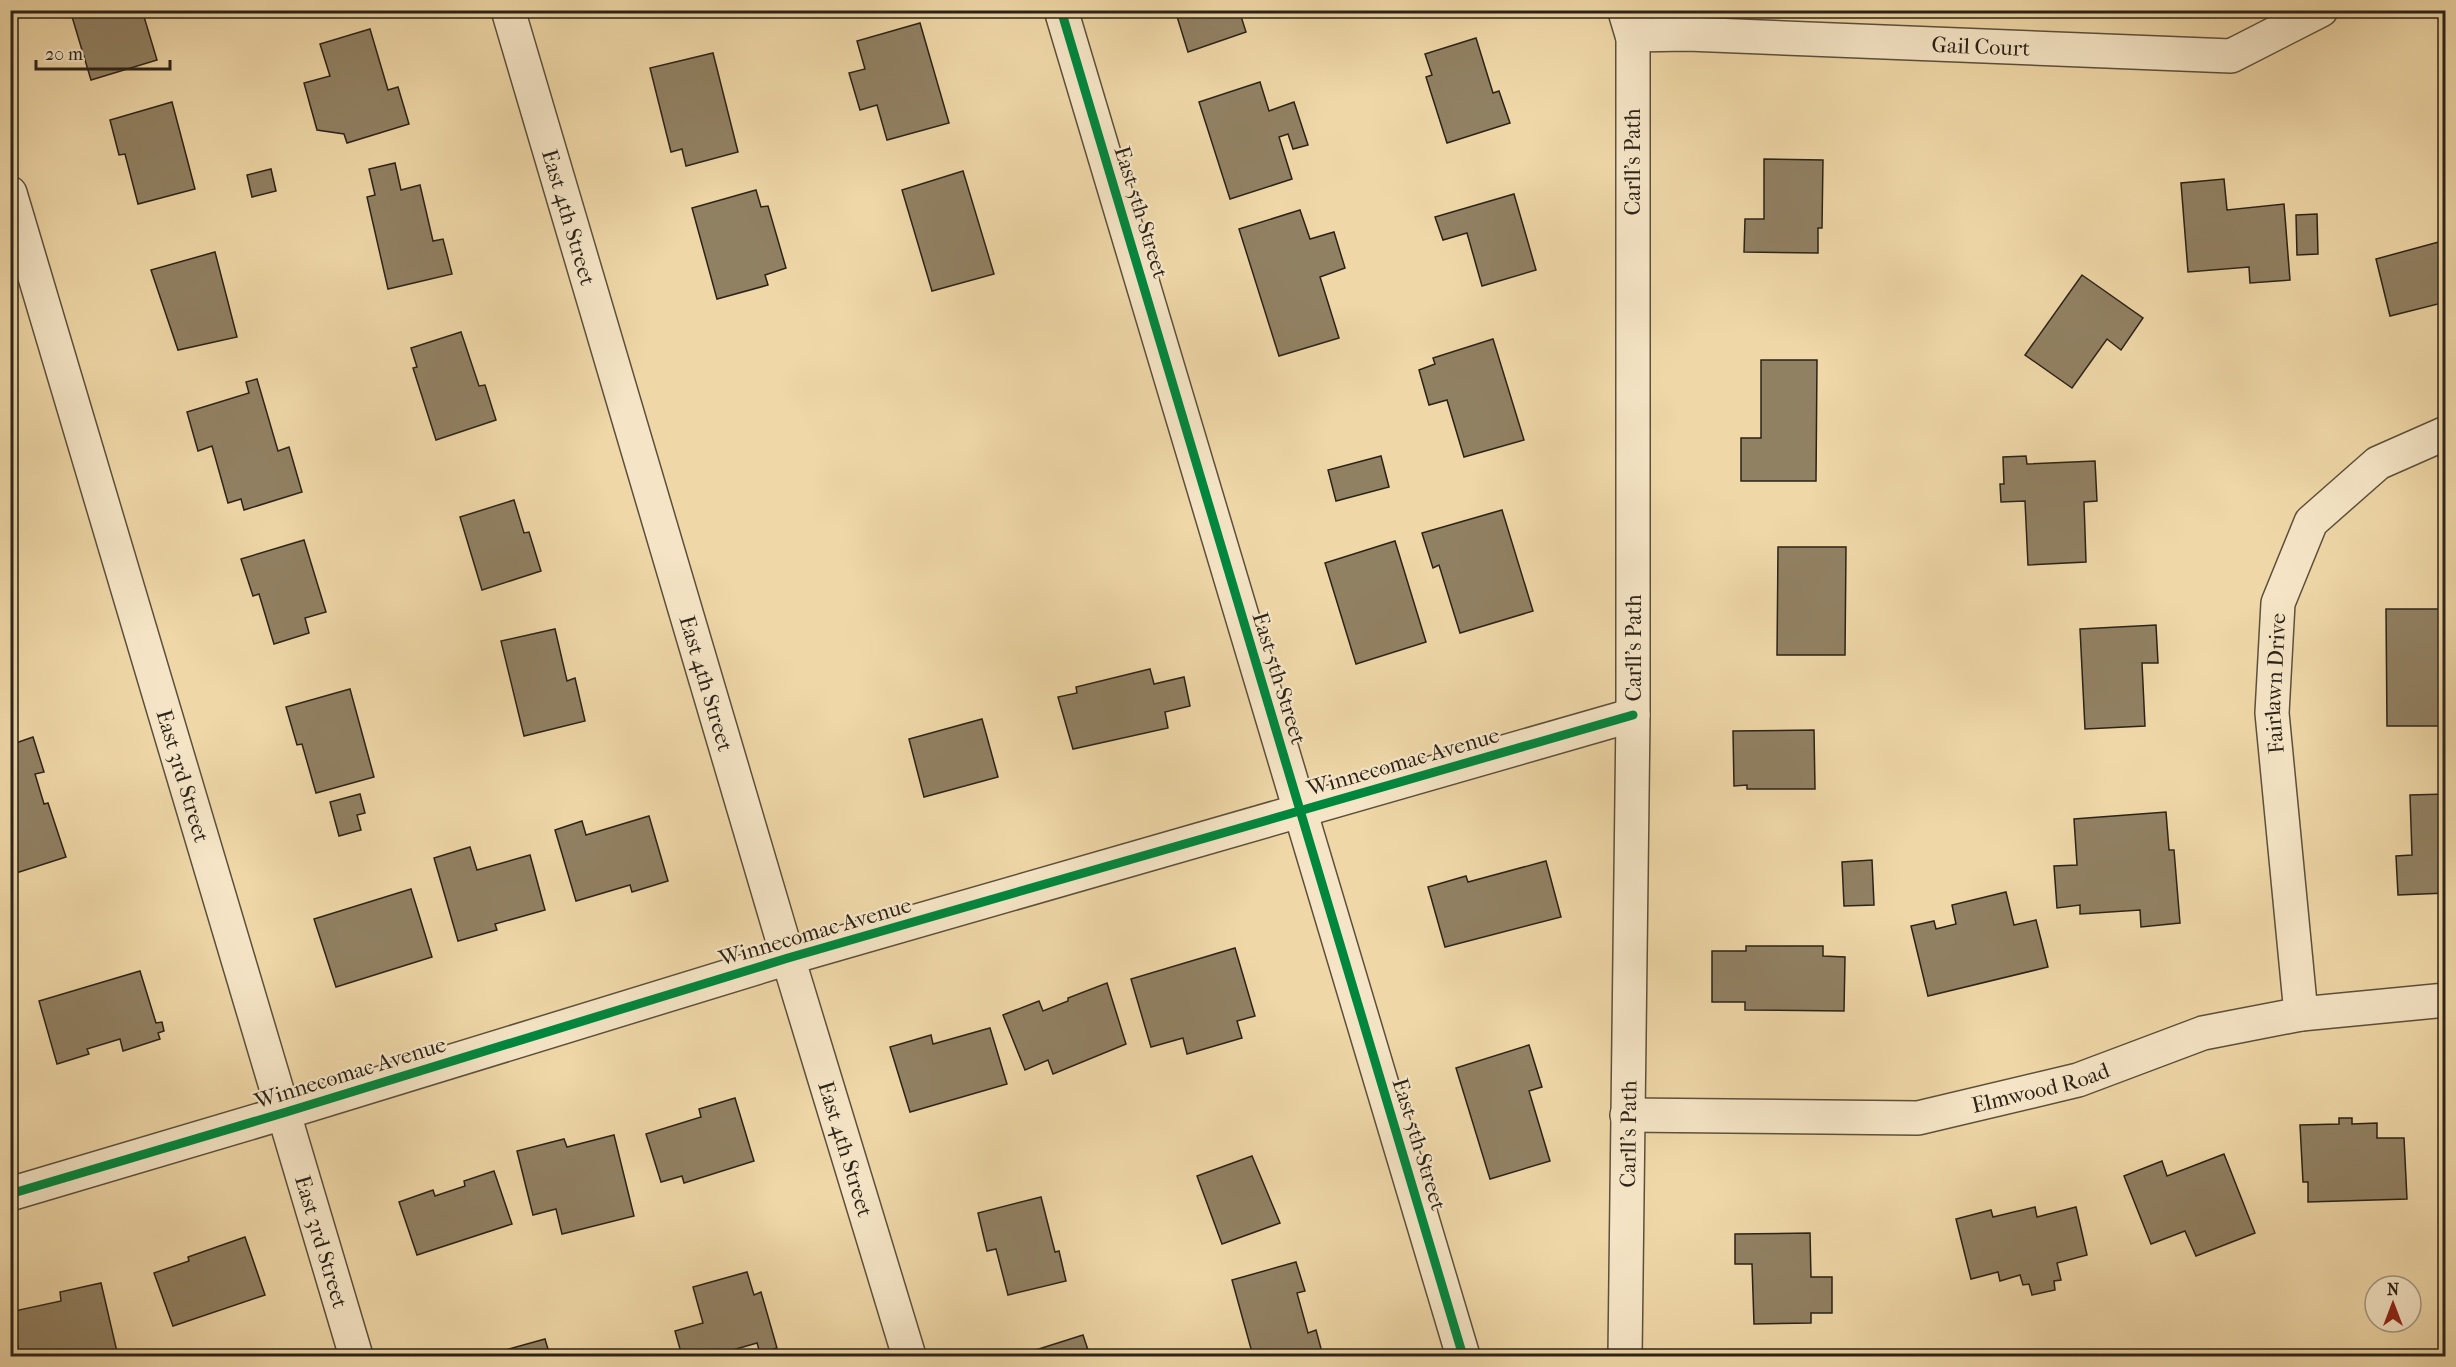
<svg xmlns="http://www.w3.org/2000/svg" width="2456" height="1367" viewBox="0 0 2456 1367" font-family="'IM FELL French Canon',serif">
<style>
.building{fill:#918163;stroke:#2b2319;stroke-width:1.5}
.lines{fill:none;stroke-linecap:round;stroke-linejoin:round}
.minor-casing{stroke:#5c503c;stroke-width:36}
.minor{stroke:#f5e5c6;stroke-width:33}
.cycleway-casing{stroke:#f5e5c6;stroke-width:13}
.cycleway{stroke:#00873e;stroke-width:9}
.labels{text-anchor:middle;stroke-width:4.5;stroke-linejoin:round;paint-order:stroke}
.street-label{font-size:22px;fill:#2b2319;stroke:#f5e5c6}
</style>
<rect width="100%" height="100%" fill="#efd7a7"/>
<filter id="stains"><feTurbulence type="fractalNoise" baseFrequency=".00333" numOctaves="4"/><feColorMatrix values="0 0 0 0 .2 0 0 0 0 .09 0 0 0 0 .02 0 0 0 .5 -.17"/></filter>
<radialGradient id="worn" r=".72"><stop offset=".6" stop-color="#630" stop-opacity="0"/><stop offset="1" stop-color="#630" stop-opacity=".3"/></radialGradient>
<g class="building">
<polygon points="70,10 142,10 157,60 91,80"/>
<polygon points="628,10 649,10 630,16"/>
<polygon points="1175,10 1239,10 1246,32 1188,52"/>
<polygon points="920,23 949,123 887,140 877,105 860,110 849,73 865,69 857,41"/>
<polygon points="370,29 388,90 398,87 409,124 347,143 344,134 317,130 304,83 330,76 320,44"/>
<polygon points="1476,38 1493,93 1499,91 1510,123 1447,143 1426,77 1432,75 1425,54"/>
<polygon points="713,53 738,152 686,166 682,149 671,152 650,68"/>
<polygon points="1260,82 1269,111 1294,102 1308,145 1293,149 1288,134 1279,137 1292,179 1230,199 1199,102"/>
<polygon points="172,102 195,189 138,204 125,154 119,155 110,120"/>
<polygon points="1764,159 1823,160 1822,228 1818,228 1818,253 1744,252 1745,219 1764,219"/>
<polygon points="395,163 401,190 420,185 433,241 443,239 452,274 388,289 367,197 375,195 369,169"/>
<polygon points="271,169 276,191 252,197 247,175"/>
<polygon points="963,171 994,274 932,291 902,190"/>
<polygon points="2224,179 2227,210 2284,204 2290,280 2250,283 2249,267 2188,272 2181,183"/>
<polygon points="756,190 761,207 768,206 786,268 765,275 768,285 717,299 692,208"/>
<polygon points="1514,194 1536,270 1482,286 1467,233 1443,240 1435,217"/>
<polygon points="1300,210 1310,239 1334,232 1345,268 1320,277 1339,338 1279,356 1239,229"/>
<polygon points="2317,214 2318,254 2297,255 2296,215"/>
<polygon points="2446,240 2446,302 2390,316 2376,259"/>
<polygon points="215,252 237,337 178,350 151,270"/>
<polygon points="2082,275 2143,318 2121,350 2107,339 2072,388 2025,355"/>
<polygon points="461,332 479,386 485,385 496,420 436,440 413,368 417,367 411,348"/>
<polygon points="1493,339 1524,440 1464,457 1447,400 1429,405 1419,370 1435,364 1433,358"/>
<polygon points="1761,360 1817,360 1816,481 1741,481 1741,438 1761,438"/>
<polygon points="257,379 278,451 289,447 302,492 244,510 241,499 228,503 212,446 198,451 187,412 249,393 246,382"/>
<polygon points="1381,456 1389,487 1336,501 1328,470"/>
<polygon points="2026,456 2027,464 2095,461 2097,501 2084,502 2086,562 2028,565 2025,501 2001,502 2000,484 2004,484 2003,457"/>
<polygon points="514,500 524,533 529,532 541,571 482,590 460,517"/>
<polygon points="1502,510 1533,611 1460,633 1439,565 1433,568 1422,533"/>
<polygon points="304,540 326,612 305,618 309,633 274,644 259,594 253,596 241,559"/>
<polygon points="1395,541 1426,642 1356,664 1325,563"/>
<polygon points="1778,547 1846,547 1845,655 1777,655"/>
<polygon points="2386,609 2446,609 2446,726 2387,726"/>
<polygon points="2156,625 2158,663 2142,663 2145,726 2085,729 2080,629"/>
<polygon points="555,629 567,681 575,678 585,721 524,736 501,641"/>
<polygon points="1150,669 1154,684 1184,677 1190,706 1165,712 1168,728 1073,749 1058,697 1077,693 1076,687"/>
<polygon points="350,689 374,777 316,793 302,744 297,745 286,707"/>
<polygon points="982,719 998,777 924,797 909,739"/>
<polygon points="1814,730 1815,789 1747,789 1747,785 1734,786 1733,731"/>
<polygon points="33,737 44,772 35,774 44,804 48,803 66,857 10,875 10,745"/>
<polygon points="360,794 365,813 357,815 361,830 339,836 330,802"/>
<polygon points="2446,794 2446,893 2398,895 2396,856 2412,855 2410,795"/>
<polygon points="2166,812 2169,850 2174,850 2180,923 2141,927 2140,910 2080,914 2080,905 2057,908 2054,866 2077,865 2074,819"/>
<polygon points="649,816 668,881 632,892 630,885 576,901 555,830 582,821 586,835"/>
<polygon points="470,847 477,870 530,855 545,910 495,924 497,930 458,941 434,858"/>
<polygon points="1872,860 1874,905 1844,906 1842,862"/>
<polygon points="1546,861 1561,917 1445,947 1428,887 1466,876 1468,882"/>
<polygon points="411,889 432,957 336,987 314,919"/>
<polygon points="2006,892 2014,925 2036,920 2048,967 1928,996 1911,926 1934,921 1936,929 1956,924 1952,905"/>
<polygon points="1746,946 1823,946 1823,956 1845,957 1844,1011 1745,1010 1745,1002 1712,1002 1712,951 1746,951"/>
<polygon points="1235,948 1255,1016 1237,1021 1242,1038 1187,1054 1183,1038 1151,1047 1131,979"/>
<polygon points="140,971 156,1023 162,1022 164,1031 158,1033 160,1039 123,1051 120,1039 87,1049 89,1054 57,1064 39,1001"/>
<polygon points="1107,983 1126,1044 1053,1074 1048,1060 1025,1070 1003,1015 1039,1001 1043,1011 1068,1001 1068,998"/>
<polygon points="990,1028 1007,1084 910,1112 890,1047 931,1035 933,1044"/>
<polygon points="1529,1045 1542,1087 1529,1091 1550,1161 1490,1179 1456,1068"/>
<polygon points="735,1098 754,1161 684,1183 682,1176 661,1182 646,1134 701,1117 699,1109"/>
<polygon points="2339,1118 2352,1118 2352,1124 2377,1123 2377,1138 2404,1138 2407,1199 2308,1202 2308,1182 2303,1182 2300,1125 2339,1124"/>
<polygon points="614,1135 634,1216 562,1234 556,1209 533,1215 517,1151 564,1139 567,1147"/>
<polygon points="2224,1154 2255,1233 2196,1256 2185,1231 2151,1244 2124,1176 2162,1161 2167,1176"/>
<polygon points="1252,1156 1280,1223 1222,1244 1197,1176"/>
<polygon points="494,1171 512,1224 417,1255 399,1202 433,1190 435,1196 465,1186 464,1181"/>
<polygon points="1041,1197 1055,1252 1059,1251 1066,1281 1008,1295 996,1249 987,1251 978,1213"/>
<polygon points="2035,1207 2037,1217 2076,1207 2087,1255 2057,1263 2061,1280 2054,1281 2055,1290 2032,1295 2029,1284 2023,1285 2020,1275 2000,1281 1998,1272 1971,1279 1956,1219 1991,1210 1993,1217"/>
<polygon points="1810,1233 1811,1277 1832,1277 1832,1313 1811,1313 1811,1323 1754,1324 1752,1264 1735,1264 1735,1234"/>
<polygon points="245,1237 265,1295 173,1326 154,1273 189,1261 188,1257"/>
<polygon points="1296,1262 1305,1291 1297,1293 1308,1333 1316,1330 1323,1356 1253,1356 1232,1280"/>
<polygon points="747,1272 754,1295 761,1292 777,1348 760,1353 757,1343 712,1356 682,1356 675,1331 703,1323 693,1287"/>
<polygon points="101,1283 118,1356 20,1356 10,1312 61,1301 60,1292"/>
<polygon points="1083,1335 1090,1356 1024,1356 1023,1354"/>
<polygon points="545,1339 550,1356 484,1356"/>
</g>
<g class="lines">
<g class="minor-casing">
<g id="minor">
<path id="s1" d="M508 10 788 958 909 1356"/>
<polyline points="1061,10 1463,1356"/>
<path id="s2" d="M1626 15 1632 35 1688 34 2231 56 2321 10"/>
<path id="s3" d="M10 193 356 1356"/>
<path id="s4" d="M2301 1014 2272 713 2278 603 2311 522 2378 463 2446 433"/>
<path id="s5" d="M1627 1115 1918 1118 2078 1080 2203 1033 2301 1014 2446 1000"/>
<polyline points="10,1194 283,1113 788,958 1633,715"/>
<path id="s6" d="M1625 1356 1633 715V10"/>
</g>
</g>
<use href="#minor" class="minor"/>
<g class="cycleway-casing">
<g id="cycleway">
<polyline points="1061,10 1463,1356"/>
<polyline points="10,1194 283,1113 788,958 1633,715"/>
</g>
</g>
<use href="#cycleway" class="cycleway"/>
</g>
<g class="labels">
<g class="street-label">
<text dy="8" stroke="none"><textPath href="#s2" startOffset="370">Gail Court</textPath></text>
<text transform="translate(1632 162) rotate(-90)" y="8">Carll's Path</text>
<text transform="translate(1142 212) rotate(73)" y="8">East 5th Street</text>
<text dy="8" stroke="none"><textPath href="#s1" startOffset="216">East 4th Street</textPath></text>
<text transform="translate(1633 648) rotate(-90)" y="8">Carll's Path</text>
<text transform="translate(1280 678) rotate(73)" y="8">East 5th Street</text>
<text dy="8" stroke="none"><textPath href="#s1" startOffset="702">East 4th Street</textPath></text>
<text dy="8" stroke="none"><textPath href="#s4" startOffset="332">Fairlawn Drive</textPath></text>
<text transform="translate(1403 761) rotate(-16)" y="8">Winnecomac Avenue</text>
<text dy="8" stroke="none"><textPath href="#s3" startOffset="608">East 3rd Street</textPath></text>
<text transform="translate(815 931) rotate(-16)" y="8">Winnecomac Avenue</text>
<text transform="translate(350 1072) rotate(-17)" y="8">Winnecomac Avenue</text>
<text dy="8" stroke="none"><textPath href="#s5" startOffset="417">Elmwood Road</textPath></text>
<text dy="8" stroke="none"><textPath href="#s6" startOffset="222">Carll's Path</textPath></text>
<text transform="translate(1420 1144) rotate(73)" y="8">East 5th Street</text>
<text dy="8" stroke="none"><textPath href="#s1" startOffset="1188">East 4th Street</textPath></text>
<text dy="8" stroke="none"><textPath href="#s3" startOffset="1094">East 3rd Street</textPath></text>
</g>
</g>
<rect width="2456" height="1367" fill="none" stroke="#efd7a7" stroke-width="36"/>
<rect x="12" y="12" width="2432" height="1343" fill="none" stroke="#2b2319" stroke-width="3"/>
<rect x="18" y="18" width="2420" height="1331" fill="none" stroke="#2b2319" stroke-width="1.5"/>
<g transform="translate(2393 1304)"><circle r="28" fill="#f5e5c6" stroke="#a49781" stroke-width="1.5"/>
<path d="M0-4.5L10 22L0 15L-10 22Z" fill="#8f2418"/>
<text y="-9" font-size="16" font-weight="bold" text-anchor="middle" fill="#2b2319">N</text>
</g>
<path d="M36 60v9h134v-9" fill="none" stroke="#2b2319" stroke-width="3"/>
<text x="45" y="60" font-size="18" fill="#2b2319" stroke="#f5e5c6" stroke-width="4.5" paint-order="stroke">20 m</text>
<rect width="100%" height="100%" filter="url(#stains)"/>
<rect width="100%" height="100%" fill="url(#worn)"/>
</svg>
